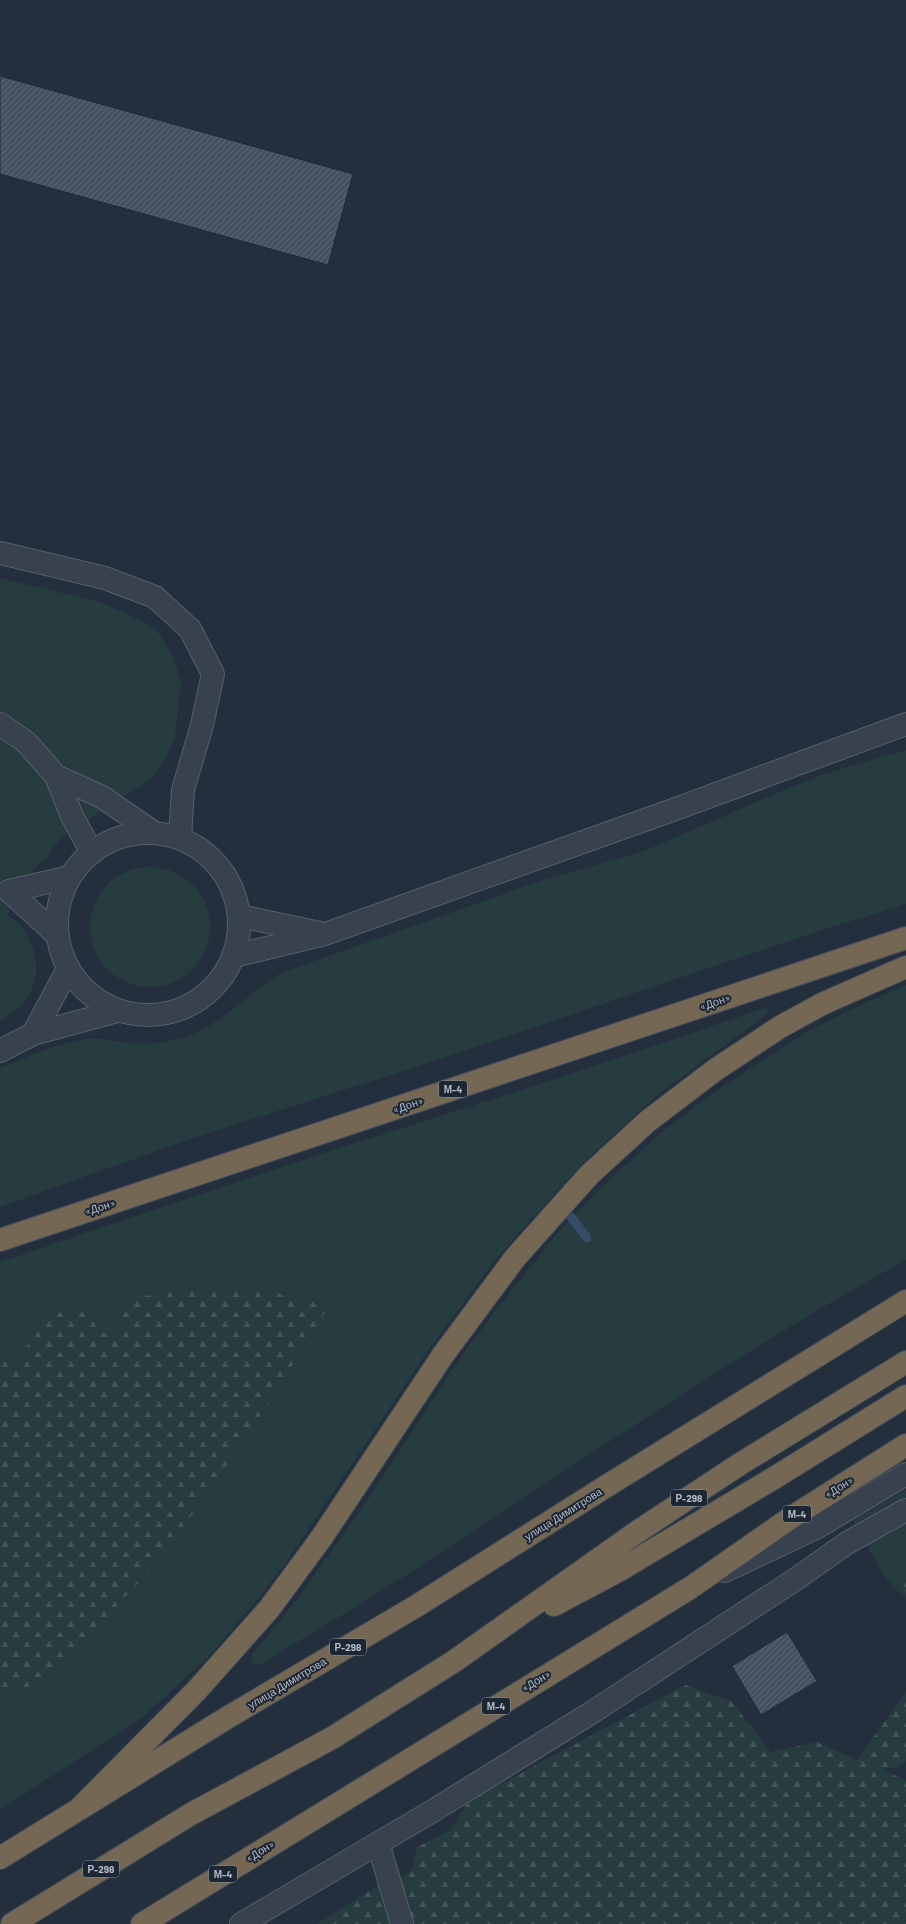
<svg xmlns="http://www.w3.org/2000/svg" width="906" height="1924" viewBox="0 0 906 1924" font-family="Barlow,sans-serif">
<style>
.green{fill:#263c3f}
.forest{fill:url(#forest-firs)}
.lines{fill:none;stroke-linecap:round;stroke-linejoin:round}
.stream{stroke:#394c67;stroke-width:9}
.building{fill:url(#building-hatch);stroke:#1f2835}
.minor-casing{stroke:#565f6c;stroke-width:24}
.highway-casing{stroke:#434c59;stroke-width:24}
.minor{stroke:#38414e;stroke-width:22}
.highway{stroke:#746855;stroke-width:22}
.labels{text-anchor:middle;stroke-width:4;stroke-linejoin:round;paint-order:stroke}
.shield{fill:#1d2633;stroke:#878f9c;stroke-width:1}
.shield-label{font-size:10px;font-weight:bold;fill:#b4bcc9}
.street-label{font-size:11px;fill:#b4bcc9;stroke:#1d2633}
</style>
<defs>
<pattern id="forest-firs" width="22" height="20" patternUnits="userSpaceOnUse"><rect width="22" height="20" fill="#263c3f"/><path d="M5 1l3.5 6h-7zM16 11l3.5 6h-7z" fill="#435659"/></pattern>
<pattern id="building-hatch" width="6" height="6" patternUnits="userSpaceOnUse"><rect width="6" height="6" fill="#455162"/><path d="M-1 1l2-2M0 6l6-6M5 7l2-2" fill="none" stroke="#5d6877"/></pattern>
</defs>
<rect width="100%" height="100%" fill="#242f3e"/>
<g class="green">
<path d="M0 578 99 602 126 613 156 629 172 655 181 681 175 738 164 761 150 780 60 838 48 856 33 869 7 915C12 919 19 923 23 929 40 953 42 984 20 1006 15 1012 7 1016 0 1021Z"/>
<path d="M906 750V904L825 929 413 1068 190 1139 0 1207V1068C28 1057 56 1043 86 1039 100 1037 115 1041 128 1043 150 1045 171 1042 191 1035 225 1021 250 992 281 973L540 881 644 851 761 800 824 774Z"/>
<circle cx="150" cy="927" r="60"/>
<path d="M906 985V1260C732 1355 570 1470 403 1577 356 1607 307 1636 259 1665L252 1663 251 1656 294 1603 361 1510 453 1368 496 1310 552 1240 597 1191 663 1131 717 1090 805 1033 854 1008Z"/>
<polygon points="768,1007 767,1014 655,1097 582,1164 524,1227 496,1259 425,1355 288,1560 258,1599 211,1654 144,1716 0,1810 0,1262 321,1154 550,1081"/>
<polygon points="906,1490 906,1581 893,1587 880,1569 853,1520"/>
</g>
<g class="forest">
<polygon points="205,1288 255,1288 329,1306 268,1404 202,1501 154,1566 51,1676 0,1699 0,1361 22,1357 42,1314 84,1309 112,1342 126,1305 137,1297"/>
<polygon points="906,1581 906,1597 893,1587"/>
<polygon points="685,1685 731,1701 771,1752 817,1742 857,1760 906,1692 906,1761 899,1767 880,1769 906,1780 906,1924 317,1924 374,1888 411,1872 417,1847 449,1831 469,1801"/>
</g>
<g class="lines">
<polyline class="stream" points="571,1217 587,1238"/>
</g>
<g class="building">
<polygon points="0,76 353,174 328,265 0,174"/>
<polygon points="787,1632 817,1681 761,1715 732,1666"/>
</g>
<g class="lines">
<g class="minor-casing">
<g id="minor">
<polyline points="0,553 105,578 155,597 190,629 213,674 202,725 183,790 180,838"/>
<polyline points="0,724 26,742 56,776 72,816 92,853"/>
<polyline points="56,776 102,797 153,832"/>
<circle cx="148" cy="924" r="91"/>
<polyline points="240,916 320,933"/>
<polyline points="57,935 9,891 70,877"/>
<polyline points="234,956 325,934 670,811 906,724"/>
<polyline points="68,969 33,1034 118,1011"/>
<polyline points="0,1051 33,1034"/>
<polyline points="725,1571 816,1528 906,1474"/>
<polyline points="378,1843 402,1924"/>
<polyline points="241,1924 431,1812 591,1713 796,1579 847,1543 906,1510"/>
</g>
</g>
<g class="highway-casing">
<g id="highway">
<polyline points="0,1240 906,938"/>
<polyline points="554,1605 618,1571 774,1478 906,1396"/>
<polyline points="80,1808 197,1690 269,1609 322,1537 443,1355 515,1258 589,1175 648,1121 715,1070 780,1027 824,1003 906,967"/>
<polyline points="0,1858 230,1716 418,1605 613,1482 906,1301"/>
<polyline points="12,1924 191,1814 332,1738 453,1662 637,1532 740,1464 906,1362"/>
<polyline points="142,1924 690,1588 792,1517 906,1445"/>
</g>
</g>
<use href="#minor" class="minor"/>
<use href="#highway" class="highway"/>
</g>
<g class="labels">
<g class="shield">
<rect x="439" y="1081" width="28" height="16" rx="3"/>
<rect x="671" y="1490" width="36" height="16" rx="3"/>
<rect x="783" y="1506" width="28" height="16" rx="3"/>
<rect x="330" y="1639" width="36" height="16" rx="3"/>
<rect x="482" y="1698" width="28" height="16" rx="3"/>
<rect x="83" y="1861" width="36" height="16" rx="3"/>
<rect x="209" y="1866" width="28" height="16" rx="3"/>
</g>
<g class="shield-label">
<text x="453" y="1093">М-4</text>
<text x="689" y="1502">Р-298</text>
<text x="797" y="1518">М-4</text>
<text x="348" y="1651">Р-298</text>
<text x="496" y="1710">М-4</text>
<text x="101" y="1873">Р-298</text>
<text x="223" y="1878">М-4</text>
</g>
<g class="street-label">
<text transform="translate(715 1002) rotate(-19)" y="4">«Дон»</text>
<text transform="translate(408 1105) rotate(-19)" y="4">«Дон»</text>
<text transform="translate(100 1207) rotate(-18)" y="4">«Дон»</text>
<text transform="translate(839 1487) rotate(-32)" y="4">«Дон»</text>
<text transform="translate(563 1514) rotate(-32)" y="4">улица Димитрова</text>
<text transform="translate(536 1681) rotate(-31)" y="4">«Дон»</text>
<text transform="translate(287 1683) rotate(-31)" y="4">улица Димитрова</text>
<text transform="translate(260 1851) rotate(-32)" y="4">«Дон»</text>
</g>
</g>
</svg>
